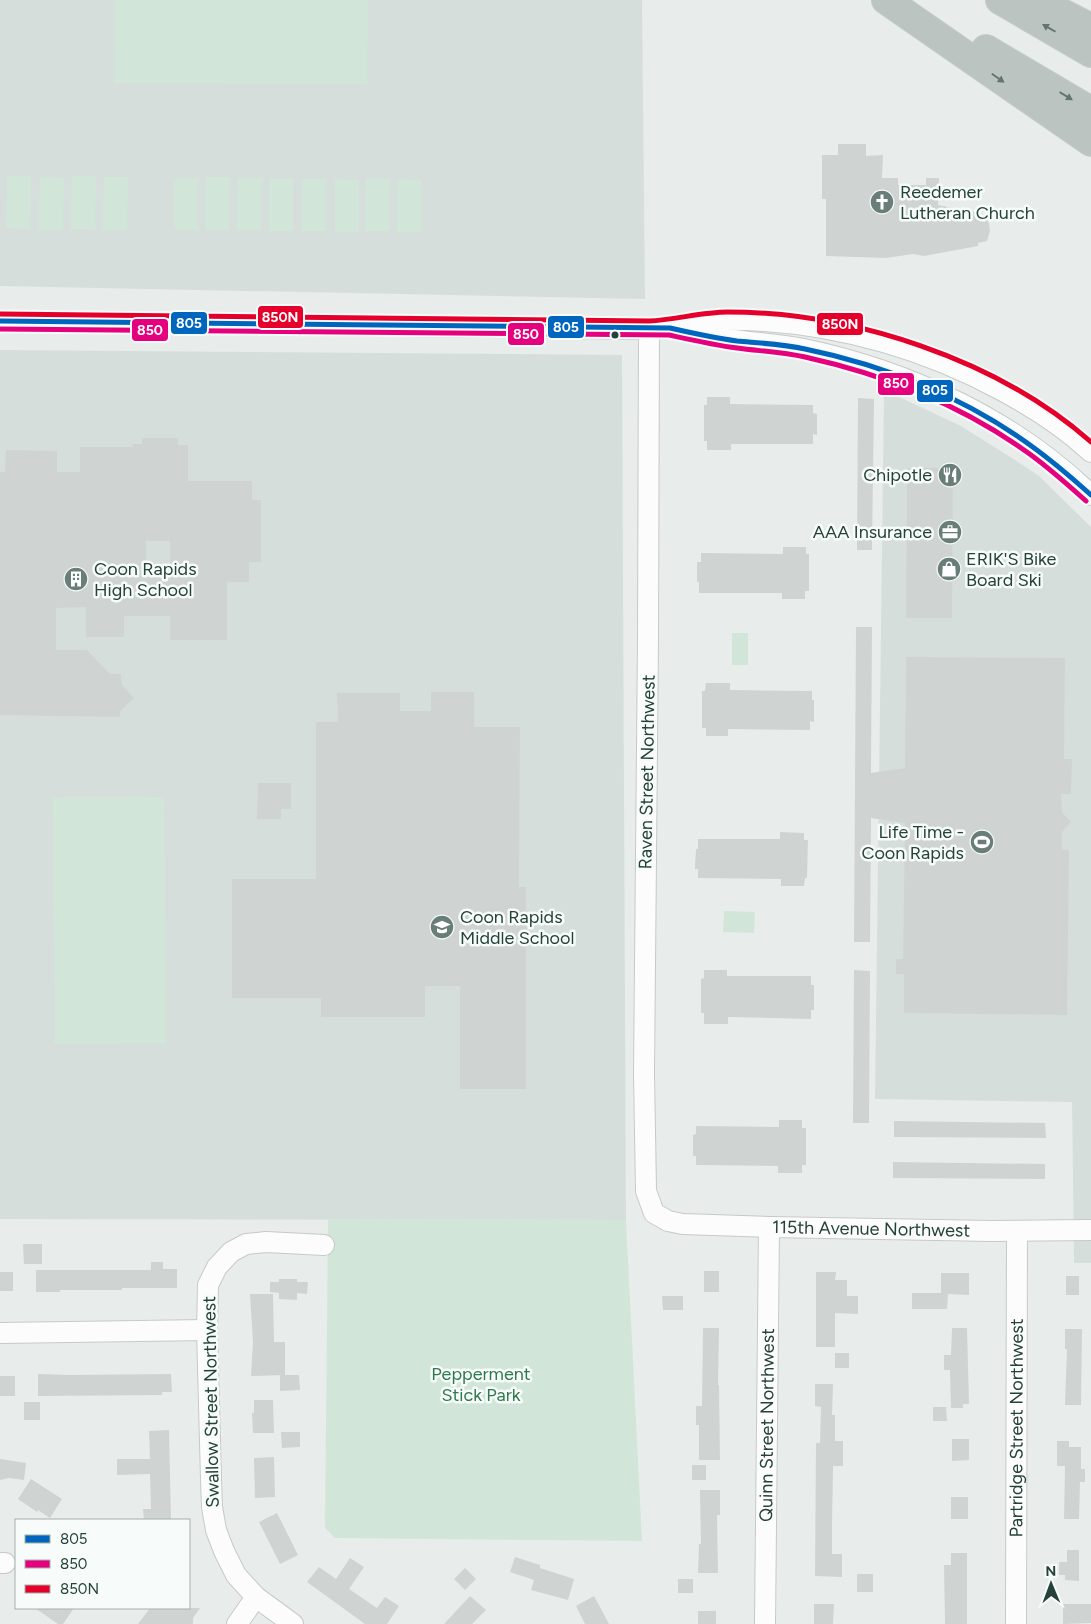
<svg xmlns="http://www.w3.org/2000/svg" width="1091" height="1624" viewBox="0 0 1091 1624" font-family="Figtree,sans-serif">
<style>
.built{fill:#d6dedb}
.green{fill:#d1e6d8}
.building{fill:#cfd4d2;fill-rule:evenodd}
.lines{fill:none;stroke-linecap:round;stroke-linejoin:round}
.minor-casing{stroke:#c5cac8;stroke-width:22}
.highway-casing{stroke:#c3ccc9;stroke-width:30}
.minor{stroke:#fcfcfc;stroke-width:20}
.highway{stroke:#bcc4c2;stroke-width:28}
.bus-1-casing{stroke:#f7fbf9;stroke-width:9}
.bus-2-casing{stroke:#f7fbf9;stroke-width:9}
.bus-3-casing{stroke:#f7fbf9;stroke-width:9}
.bus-1{stroke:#0065bd;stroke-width:5}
.bus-2{stroke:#e5007d;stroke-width:5}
.bus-3{stroke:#e4002b;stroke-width:5}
.oneway{fill:#617670}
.bus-dot{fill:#24423a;stroke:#f7fbf9;stroke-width:2}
.labels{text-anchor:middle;stroke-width:5;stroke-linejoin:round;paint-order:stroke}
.poi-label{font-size:18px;fill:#24423a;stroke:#f7fbf9;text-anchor:start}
.street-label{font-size:18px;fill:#24423a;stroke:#f7fbf9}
.park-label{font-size:18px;fill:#2d7a4b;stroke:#f7fbf9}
.line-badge{stroke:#f7fbf9;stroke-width:2}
.badge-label{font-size:14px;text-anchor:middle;font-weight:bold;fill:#fff}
</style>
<rect width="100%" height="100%" fill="#e8edeb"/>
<g class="built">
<polygon points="0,0 642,0 645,299 0,286"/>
<polygon points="0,350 622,355 626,1220 0,1219"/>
<polygon points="884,390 961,426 1015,460 1039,476 1091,527 1091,1263 1074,1263 1072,1102 875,1099"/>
</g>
<g class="green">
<polygon points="115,0 368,0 367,84 114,83"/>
<polygon points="7,176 31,176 30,229 6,228"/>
<polygon points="72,176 96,176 95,229 71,229"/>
<polygon points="40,177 64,178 63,230 39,229"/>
<polygon points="104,177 128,177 127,230 103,230"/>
<polygon points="206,177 230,177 229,230 205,229"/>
<rect x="174" y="178" width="24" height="52"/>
<polygon points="238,178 262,178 261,230 237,230"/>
<polygon points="366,178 390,179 389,231 365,231"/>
<rect x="269" y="179" width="24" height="52"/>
<rect x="302" y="179" width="24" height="52"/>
<polygon points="335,179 359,180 359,232 335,232"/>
<polygon points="398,179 422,180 421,232 397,232"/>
<rect x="732" y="633" width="16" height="32"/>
<polygon points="164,797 166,1043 55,1044 53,798"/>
<polygon points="724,911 755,912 754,933 723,932"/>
<polygon points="328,1219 626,1220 642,1541 335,1538 325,1528"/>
</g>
<g class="building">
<polygon points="838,144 866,144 866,156 883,155 882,178 898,178 898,185 926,185 926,178 939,178 938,205 978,213 978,216 988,218 990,231 987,241 978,243 978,246 924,256 913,254 886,258 826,256 826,199 822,199 822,155 838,155"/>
<polygon points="707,397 730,397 730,404 813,405 813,413 817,414 817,435 813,434 813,444 731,444 731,450 707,450 707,441 704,441 704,405 707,405"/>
<polygon points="858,398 874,399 872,550 857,550"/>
<path d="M142 438H178V445H188V481H252V500H261V562H249V582H227V640H170V616H124V637H86V607L56 608V650H87L110 674H121L122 685 134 698 120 711V717L0 715V472H5L6 450 57 451V472H80V447H133V444H142ZM146 541H170V578L146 577Z"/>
<polygon points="907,468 953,468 952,618 906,618"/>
<polygon points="783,547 806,547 806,554 809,554 809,591 805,591 805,599 782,599 782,593 699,593 699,582 697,582 697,562 701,562 701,553 783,554"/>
<polygon points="856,627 872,627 871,773 905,768 906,657 1065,658 1064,759 1072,759 1071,794 1061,794 1062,812 1071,822 1062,832 1062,850 1068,850 1069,852 1067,1015 904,1013 904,974 896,974 896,959 903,959 905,823 871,818 870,942 854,942"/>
<polygon points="706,683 730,683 730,690 812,691 812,700 814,700 814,722 810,721 810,730 728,729 728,736 706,736 706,728 702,728 702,691 705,691"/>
<polygon points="431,692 474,692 474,727 520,727 519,887 526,887 526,1089 460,1089 460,986 425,986 425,1017 321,1017 321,998 232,998 232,879 316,879 316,722 338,722 337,693 400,693 400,711 431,711"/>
<polygon points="258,783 291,783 291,809 281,809 281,819 257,819"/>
<polygon points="780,832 804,833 804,840 808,840 807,878 805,878 804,886 781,886 781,879 698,878 698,869 695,869 696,849 698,849 698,839 780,839"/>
<polygon points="704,970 727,970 727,976 811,976 811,985 814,985 814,1010 811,1010 811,1019 728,1017 728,1024 704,1024 704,1013 701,1013 701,979 704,978"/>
<polygon points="854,970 870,971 869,1123 853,1123"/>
<polygon points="779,1120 802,1120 802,1128 806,1128 806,1165 802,1165 802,1173 778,1173 778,1166 696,1165 696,1156 693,1156 693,1135 696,1134 696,1126 779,1127"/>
<polygon points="894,1121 1045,1123 1046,1138 894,1137"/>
<polygon points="893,1162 1045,1164 1045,1179 893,1178"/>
<polygon points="23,1244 42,1244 42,1264 24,1264"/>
<polygon points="151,1262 163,1262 163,1269 177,1269 177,1288 122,1288 122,1290 60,1290 60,1292 36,1292 36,1270 151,1270"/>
<rect x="704" y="1271" width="15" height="21"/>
<rect x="0" y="1272" width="13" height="19"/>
<polygon points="816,1272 836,1272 835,1280 847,1280 847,1296 858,1296 858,1314 835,1313 835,1347 816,1347"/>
<polygon points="941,1273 969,1273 969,1295 948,1294 947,1309 912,1309 912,1293 941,1293"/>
<rect x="1066" y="1276" width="13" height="19"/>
<polygon points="279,1279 297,1279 297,1282 308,1282 307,1294 297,1293 297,1300 279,1299 279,1293 270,1292 270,1282 279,1282"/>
<polygon points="250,1294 273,1294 274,1342 285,1342 285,1375 251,1376 253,1342"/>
<polygon points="662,1296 683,1296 683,1310 663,1310"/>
<polygon points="703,1328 719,1328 718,1385 719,1385 720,1460 699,1460 699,1425 696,1425 696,1406 702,1406"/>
<polygon points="952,1328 967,1328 969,1404 963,1404 963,1408 951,1408 950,1370 944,1370 944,1355 951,1355"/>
<polygon points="1065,1329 1082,1329 1081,1405 1065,1405 1067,1349 1065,1349"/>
<rect x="835" y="1353" width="14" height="15"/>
<polygon points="38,1374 69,1375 171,1374 172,1392 162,1392 162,1395 38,1396"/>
<polygon points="280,1375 299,1375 300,1390 280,1391"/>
<rect x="0" y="1376" width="15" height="20"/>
<polygon points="815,1384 833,1384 832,1415 835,1415 835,1441 843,1441 843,1466 833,1466 832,1526 832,1554 842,1554 842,1577 815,1576 816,1443 820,1443 821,1407 815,1406"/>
<polygon points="254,1400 273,1400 274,1433 253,1433 252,1413 254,1413"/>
<rect x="24" y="1402" width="16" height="18"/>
<polygon points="933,1407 946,1407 947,1421 933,1421"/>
<polygon points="169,1430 171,1520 144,1520 143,1509 151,1509 150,1474 117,1475 117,1459 150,1459 149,1431"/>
<polygon points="281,1432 300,1432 300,1447 282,1448"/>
<polygon points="952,1439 969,1439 969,1460 952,1461"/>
<polygon points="1057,1441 1069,1441 1069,1447 1081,1447 1081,1469 1085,1469 1085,1482 1080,1482 1079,1519 1064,1519 1065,1466 1057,1466"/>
<polygon points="274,1457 275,1497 255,1498 254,1458"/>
<polygon points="0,1459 26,1463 24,1480 9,1478 0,1480"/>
<rect x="692" y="1465" width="14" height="15"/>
<polygon points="31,1479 62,1499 50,1518 38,1510 37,1512 18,1499"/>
<polygon points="700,1490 720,1490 720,1515 717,1515 718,1573 698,1573 699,1544 701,1544"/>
<rect x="951" y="1497" width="17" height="22"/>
<polygon points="277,1513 298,1555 280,1564 259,1522"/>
<polygon points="1067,1550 1079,1550 1079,1581 1065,1580 1065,1575 1059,1575 1059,1562 1067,1562"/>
<polygon points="951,1553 967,1553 967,1624 945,1624 944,1565 951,1565"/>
<polygon points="515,1557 540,1565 540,1568 574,1579 568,1600 531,1590 534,1580 510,1572"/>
<polygon points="350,1558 364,1567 349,1589 377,1608 385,1597 399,1606 387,1624 365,1624 307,1582 319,1567 336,1579"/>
<polygon points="465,1568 476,1579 465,1590 454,1579"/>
<rect x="857" y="1574" width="16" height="18"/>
<rect x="678" y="1579" width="15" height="14"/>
<polygon points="470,1596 486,1610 472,1624 444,1624"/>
<polygon points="594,1596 609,1624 585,1624 576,1606"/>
<polygon points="814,1604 834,1604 833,1624 814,1624"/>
<polygon points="1063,1604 1091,1604 1091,1623 1063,1624"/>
<polygon points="35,1608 74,1608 63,1624 58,1624"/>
<polygon points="150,1608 200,1608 193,1618 193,1624 138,1624"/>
<rect x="698" y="1611" width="18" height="13"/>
</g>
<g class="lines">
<g class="minor-casing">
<g id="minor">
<path d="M0 321 649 329C670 328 688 324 709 321 721 319 735 320 747 320 838 324 921 347 1001 390 1033 407 1064 427 1091 452"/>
<path id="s1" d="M649 329 648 639 644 1074 646 1191 654 1213 668 1221 683 1224 769 1227 992 1231 1091 1230"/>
<path d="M681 330C696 333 711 337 726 339 752 343 778 344 804 349 909 371 1014 420 1091 495"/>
<polyline points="0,1333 207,1330"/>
<polyline points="0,1563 5,1563"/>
<polyline points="237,1624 256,1597"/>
<polyline points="293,1624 256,1597 236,1575 224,1551 216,1530 212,1507 211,1479 207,1330 208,1285 217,1267 231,1252 246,1244 266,1242 324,1245"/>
<path id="s2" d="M765 1624 769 1227"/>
<path id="s3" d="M1016 1624 1017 1231"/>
</g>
</g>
<g class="highway-casing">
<g id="highway">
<polyline points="886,0 1091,142"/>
<polyline points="1000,0 1091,53"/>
<polyline points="1037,0 1091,28"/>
<polyline points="986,49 1091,111"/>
</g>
</g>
<use href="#minor" class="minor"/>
<use href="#highway" class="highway"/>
<g class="bus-1-casing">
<path id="bus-1" d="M0 321 670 328C692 333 714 338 737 341 759 343 782 344 805 349 884 365 964 397 1030 445 1051 460 1071 477 1091 495"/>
</g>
<g class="bus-2-casing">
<path id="bus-2" d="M0 329 669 335C692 340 714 345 737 348 759 351 782 352 805 357 882 374 959 404 1024 450 1046 465 1066 483 1086 501"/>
</g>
<g class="bus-3-casing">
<path id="bus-3" d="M0 314 649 321C675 320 701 312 728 312 852 312 997 359 1091 442"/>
</g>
<use href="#bus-1" class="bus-1"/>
<use href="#bus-2" class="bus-2"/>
<use href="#bus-3" class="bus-3"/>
</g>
<defs><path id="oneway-solid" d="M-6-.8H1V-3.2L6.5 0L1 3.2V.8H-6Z" transform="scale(1.25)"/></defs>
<g class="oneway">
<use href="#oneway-solid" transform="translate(1049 28) rotate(-150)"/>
<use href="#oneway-solid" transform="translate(998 78) rotate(35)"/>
<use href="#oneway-solid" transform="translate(1066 96) rotate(31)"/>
</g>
<defs>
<g id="church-disc" transform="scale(1.25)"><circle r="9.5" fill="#697e78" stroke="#f7fbf9"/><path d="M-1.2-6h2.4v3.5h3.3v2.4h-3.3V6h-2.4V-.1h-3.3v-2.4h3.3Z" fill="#fff"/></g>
<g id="restaurant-disc" transform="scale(1.25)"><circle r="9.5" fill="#697e78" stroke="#f7fbf9"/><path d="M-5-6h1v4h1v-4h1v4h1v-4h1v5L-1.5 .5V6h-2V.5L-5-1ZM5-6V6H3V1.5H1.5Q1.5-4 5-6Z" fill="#fff"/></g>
<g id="office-disc" transform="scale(1.25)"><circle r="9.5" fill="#697e78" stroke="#f7fbf9"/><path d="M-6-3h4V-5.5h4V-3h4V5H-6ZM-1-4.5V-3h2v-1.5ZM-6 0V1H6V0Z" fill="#fff"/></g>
<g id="shop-disc" transform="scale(1.25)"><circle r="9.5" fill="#697e78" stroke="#f7fbf9"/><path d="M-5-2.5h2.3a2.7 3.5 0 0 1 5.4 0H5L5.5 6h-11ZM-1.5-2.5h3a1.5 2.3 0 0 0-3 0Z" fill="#fff"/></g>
<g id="building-disc" transform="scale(1.25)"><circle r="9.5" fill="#697e78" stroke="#f7fbf9"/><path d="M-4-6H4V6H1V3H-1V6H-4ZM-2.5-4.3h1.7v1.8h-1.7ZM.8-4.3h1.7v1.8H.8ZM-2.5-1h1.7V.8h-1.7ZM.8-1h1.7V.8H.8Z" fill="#fff"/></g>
<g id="stadium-disc" transform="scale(1.25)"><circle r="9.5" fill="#697e78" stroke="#f7fbf9"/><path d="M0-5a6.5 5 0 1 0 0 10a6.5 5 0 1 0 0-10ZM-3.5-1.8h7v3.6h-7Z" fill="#fff"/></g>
<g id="school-disc" transform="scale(1.25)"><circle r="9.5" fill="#697e78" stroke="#f7fbf9"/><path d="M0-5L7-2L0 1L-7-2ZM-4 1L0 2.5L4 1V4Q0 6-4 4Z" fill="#fff"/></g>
</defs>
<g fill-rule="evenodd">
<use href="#church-disc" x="882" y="202"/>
<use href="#restaurant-disc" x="950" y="475"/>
<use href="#office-disc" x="950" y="532"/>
<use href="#shop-disc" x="949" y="569"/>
<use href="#building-disc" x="76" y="579"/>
<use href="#stadium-disc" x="982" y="842"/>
<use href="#school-disc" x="442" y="927"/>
</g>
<circle class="bus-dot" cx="615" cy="335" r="4.5"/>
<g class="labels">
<g class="poi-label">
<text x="900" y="198">Reedemer<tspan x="900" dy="21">Lutheran Church</tspan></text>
<text x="932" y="481" text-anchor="end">Chipotle</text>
<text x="932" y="538" text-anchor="end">AAA Insurance</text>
<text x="966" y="565">ERIK'S Bike<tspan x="966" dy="21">Board Ski</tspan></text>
<text x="94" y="575">Coon Rapids<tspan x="94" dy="21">High School</tspan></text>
<text x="964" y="838" text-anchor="end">Life Time -<tspan x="964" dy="21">Coon Rapids</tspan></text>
<text x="460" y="923">Coon Rapids<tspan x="460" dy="21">Middle School</tspan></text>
</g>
<g class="street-label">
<text transform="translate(647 772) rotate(-89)" y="6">Raven Street Northwest</text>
<text dy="6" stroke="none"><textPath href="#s1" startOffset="1105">115th Avenue Northwest</textPath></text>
<text transform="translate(211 1402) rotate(-91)" y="6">Swallow Street Northwest</text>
<text dy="6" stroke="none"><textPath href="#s2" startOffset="199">Quinn Street Northwest</textPath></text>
<text dy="6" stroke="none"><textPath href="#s3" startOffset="196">Partridge Street Northwest</textPath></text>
</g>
<g class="park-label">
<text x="481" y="1380">Pepperment<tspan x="481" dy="21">Stick Park</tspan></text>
</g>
</g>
<g class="line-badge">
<rect x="257" y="305" width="47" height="24" rx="5" fill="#e4002b"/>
<rect x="170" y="311" width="38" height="24" rx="5" fill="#0065bd"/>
<rect x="816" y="312" width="48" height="24" rx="5" fill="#e4002b"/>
<rect x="547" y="315" width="38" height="24" rx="5" fill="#0065bd"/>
<rect x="131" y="318" width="38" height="24" rx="5" fill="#e5007d"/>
<rect x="507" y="322" width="38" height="24" rx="5" fill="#e5007d"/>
<rect x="877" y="372" width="38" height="24" rx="5" fill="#e5007d"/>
<rect x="916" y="379" width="38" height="24" rx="5" fill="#0065bd"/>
</g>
<g class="badge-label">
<text x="280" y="322">850N</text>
<text x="189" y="328">805</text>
<text x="840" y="329">850N</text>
<text x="566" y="332">805</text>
<text x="150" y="335">850</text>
<text x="526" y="339">850</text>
<text x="896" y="388">850</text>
<text x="935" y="395">805</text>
</g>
<rect x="15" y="1519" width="175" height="90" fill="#f7fbf9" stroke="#a3b1ad"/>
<rect x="25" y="1535" width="25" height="8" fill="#0065bd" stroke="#a3b1ad"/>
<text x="60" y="1544" font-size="15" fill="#24423a">805</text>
<rect x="25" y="1560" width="25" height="8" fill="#e5007d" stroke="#a3b1ad"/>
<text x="60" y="1569" font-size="15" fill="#24423a">850</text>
<rect x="25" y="1585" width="25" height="8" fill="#e4002b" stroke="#a3b1ad"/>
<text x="60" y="1594" font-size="15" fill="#24423a">850N</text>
<g transform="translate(1051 1584) rotate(359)" stroke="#f7fbf9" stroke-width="4" paint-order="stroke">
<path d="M0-4L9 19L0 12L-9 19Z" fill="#24423a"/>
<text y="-8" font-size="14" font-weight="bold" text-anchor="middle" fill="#24423a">N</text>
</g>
</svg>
